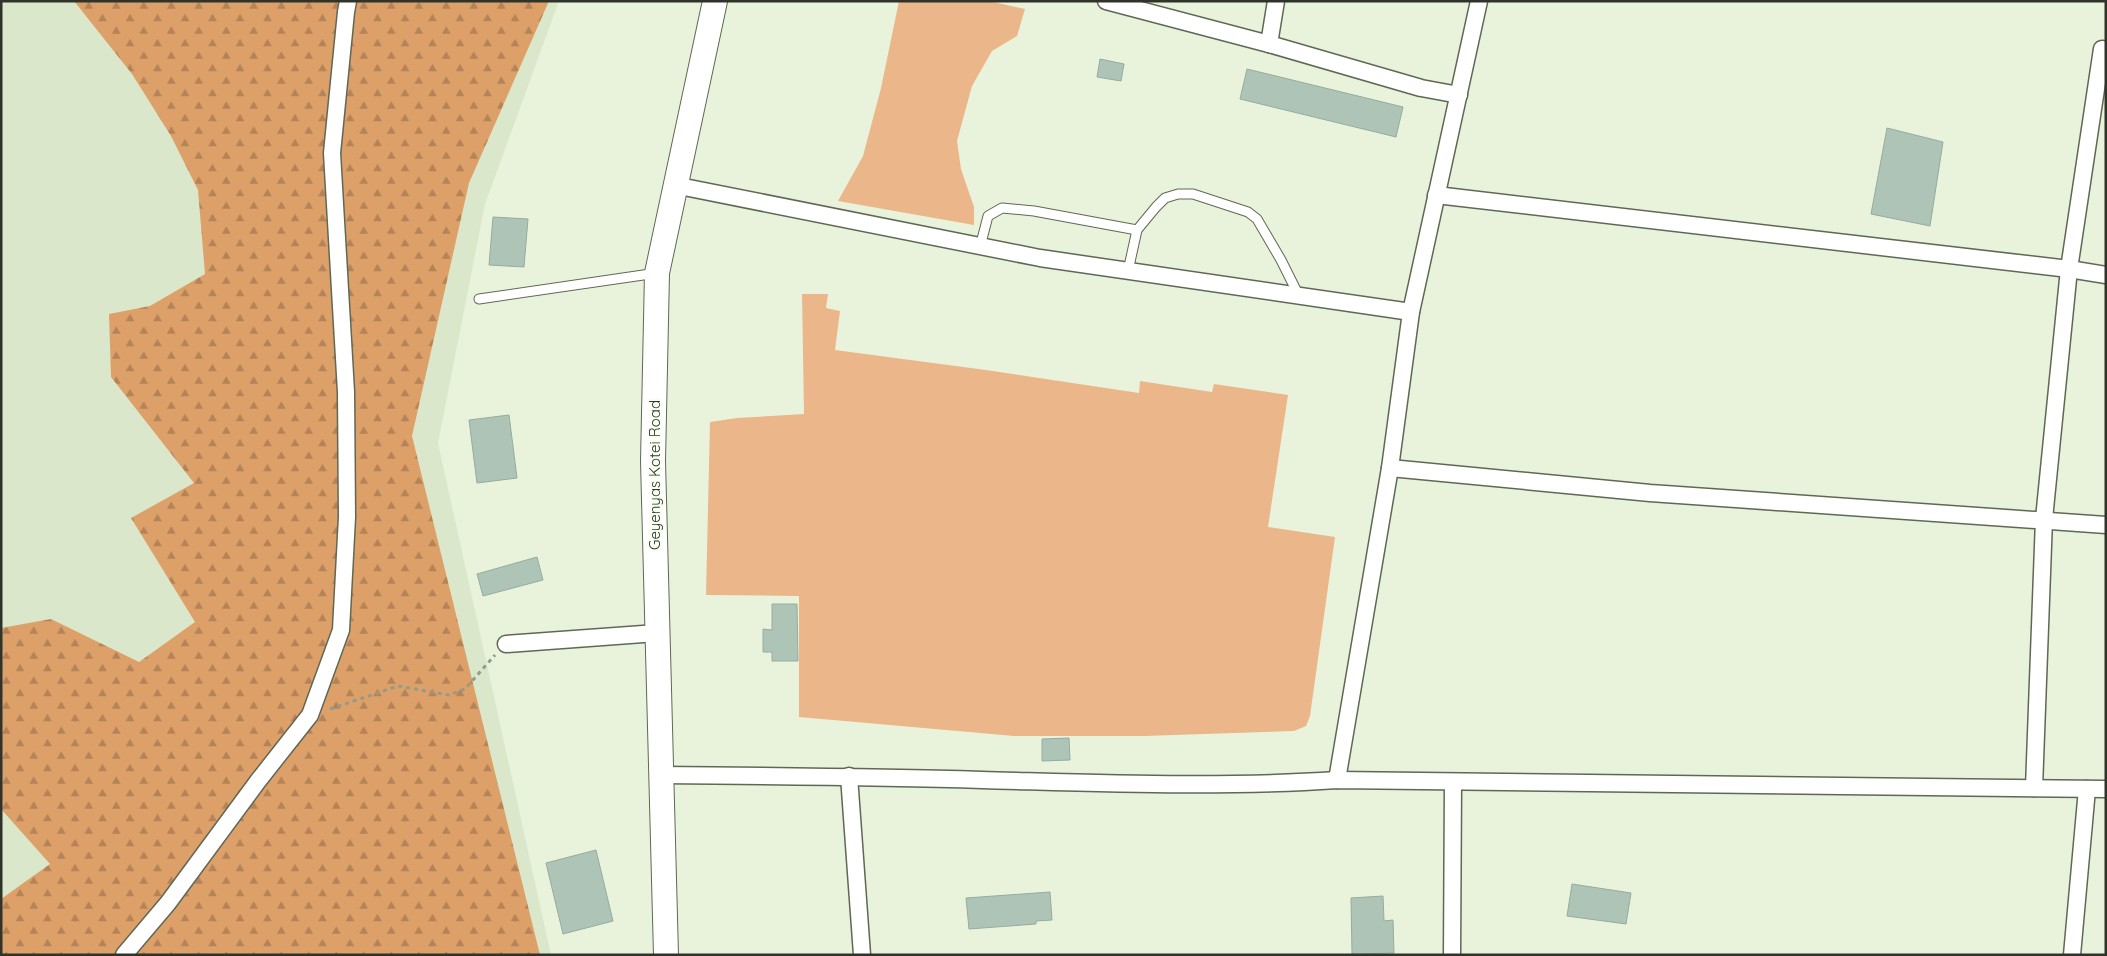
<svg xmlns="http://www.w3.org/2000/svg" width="2107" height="956" viewBox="0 0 2107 956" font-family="Quicksand,sans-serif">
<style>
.built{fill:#dae7ca}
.grass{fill:#ebb78a}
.forest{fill:url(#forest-firs)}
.building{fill:#adc4b6;stroke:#95ac9e}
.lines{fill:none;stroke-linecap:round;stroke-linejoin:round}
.lane-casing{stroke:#5f6854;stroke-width:11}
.street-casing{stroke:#5f6854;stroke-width:19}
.secondary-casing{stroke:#5f6854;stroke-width:26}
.path{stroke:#949b8a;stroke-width:3;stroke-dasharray:4 4;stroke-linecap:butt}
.lane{stroke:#fff;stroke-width:9}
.street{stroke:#fff;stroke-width:16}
.secondary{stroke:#fff;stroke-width:24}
.labels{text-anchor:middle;stroke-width:5;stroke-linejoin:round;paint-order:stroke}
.street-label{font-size:15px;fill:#2f332a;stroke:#f8fef1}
</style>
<defs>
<pattern id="forest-firs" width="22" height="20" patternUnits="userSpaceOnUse" patternTransform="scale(1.25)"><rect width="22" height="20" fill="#dea069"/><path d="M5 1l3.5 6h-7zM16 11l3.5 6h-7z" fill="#b48357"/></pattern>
</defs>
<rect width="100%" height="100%" fill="#e9f3dc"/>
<polygon class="built" points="1,1 559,1 485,204 438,443 551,955 1,955"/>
<g class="grass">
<polygon points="899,1 989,1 1025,9 1017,36 992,51 972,86 957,141 961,169 974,207 974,225 838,201 863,156 881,88"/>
<polygon points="802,294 828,294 826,308 840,311 835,350 986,370 1139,393 1140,381 1212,392 1214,384 1288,395 1268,527 1335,537 1310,716 1306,726 1294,731 1145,736 1014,736 799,717 799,596 706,595 710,422 737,418 804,414"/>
</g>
<polygon class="forest" points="74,1 549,1 469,183 412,436 540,955 1,955 1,899 50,864 1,809 1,628 51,619 139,662 195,622 131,518 194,483 111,377 109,314 150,306 205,274 198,190 171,136 132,74"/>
<g class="building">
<polygon points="1100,59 1124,64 1121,81 1097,77"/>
<polygon points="1247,69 1403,107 1396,137 1240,99"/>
<polygon points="1887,128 1943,142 1930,226 1871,214"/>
<polygon points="493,217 528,219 524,267 489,265"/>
<polygon points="509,415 517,478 477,483 469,420"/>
<polygon points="537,557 543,580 483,596 477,574"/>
<polygon points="772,604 797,604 798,661 772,661 772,652 763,652 763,629 772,630"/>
<polygon points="1069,738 1070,760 1042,761 1042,739"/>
<polygon points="596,850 613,921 563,934 546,863"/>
<polygon points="1572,884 1631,893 1626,924 1567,916"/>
<polygon points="1050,892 1052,920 1036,921 1036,924 969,929 966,898"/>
<polygon points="1383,896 1384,921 1393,920 1394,953 1352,954 1351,898"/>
</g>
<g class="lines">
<g class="lane-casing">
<g id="lane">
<polyline points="980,247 988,216 1002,208 1034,211 1137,230"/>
<polyline points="1128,271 1137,230 1156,207 1165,198 1178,194 1193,194 1248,212 1257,219 1281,260 1299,296"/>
<polyline points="479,299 657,273"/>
</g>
</g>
<g class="street-casing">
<g id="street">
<polyline points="1106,1 1269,44 1421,88 1459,95"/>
<polyline points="1269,44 1276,1"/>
<polyline points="674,185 1040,258 1411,312"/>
<polyline points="1436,195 2069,269 2106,275"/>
<polyline points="1390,468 1650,493 2106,525"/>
<polyline points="506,644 657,633"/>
<path d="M660 775C767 776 874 777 982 780 1100 783 1219 788 1337 780L2106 789"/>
<polyline points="849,776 862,955"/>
<polyline points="1337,780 1390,468 1411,312 1479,1"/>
<polyline points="2034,788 2044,519 2069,269 2102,49"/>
<polyline points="124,955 168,903 258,781 310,715 341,630 347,517 346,392 332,153 346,12 348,1"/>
<polyline points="1452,955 1453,782"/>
<polyline points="2072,955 2087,789"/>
</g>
</g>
<g class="secondary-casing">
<polyline id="secondary" points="666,955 653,461 657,273 715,1"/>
</g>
<polyline class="path" points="330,709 398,686 449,695 465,689 495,655"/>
<use href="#lane" class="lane"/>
<use href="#street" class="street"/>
<use href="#secondary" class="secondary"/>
</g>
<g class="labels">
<g class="street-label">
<text transform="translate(655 475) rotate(-90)" y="5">Geyenyas Kotei Road</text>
</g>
</g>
<rect width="2107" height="956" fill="none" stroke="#2f332a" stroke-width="5"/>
</svg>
